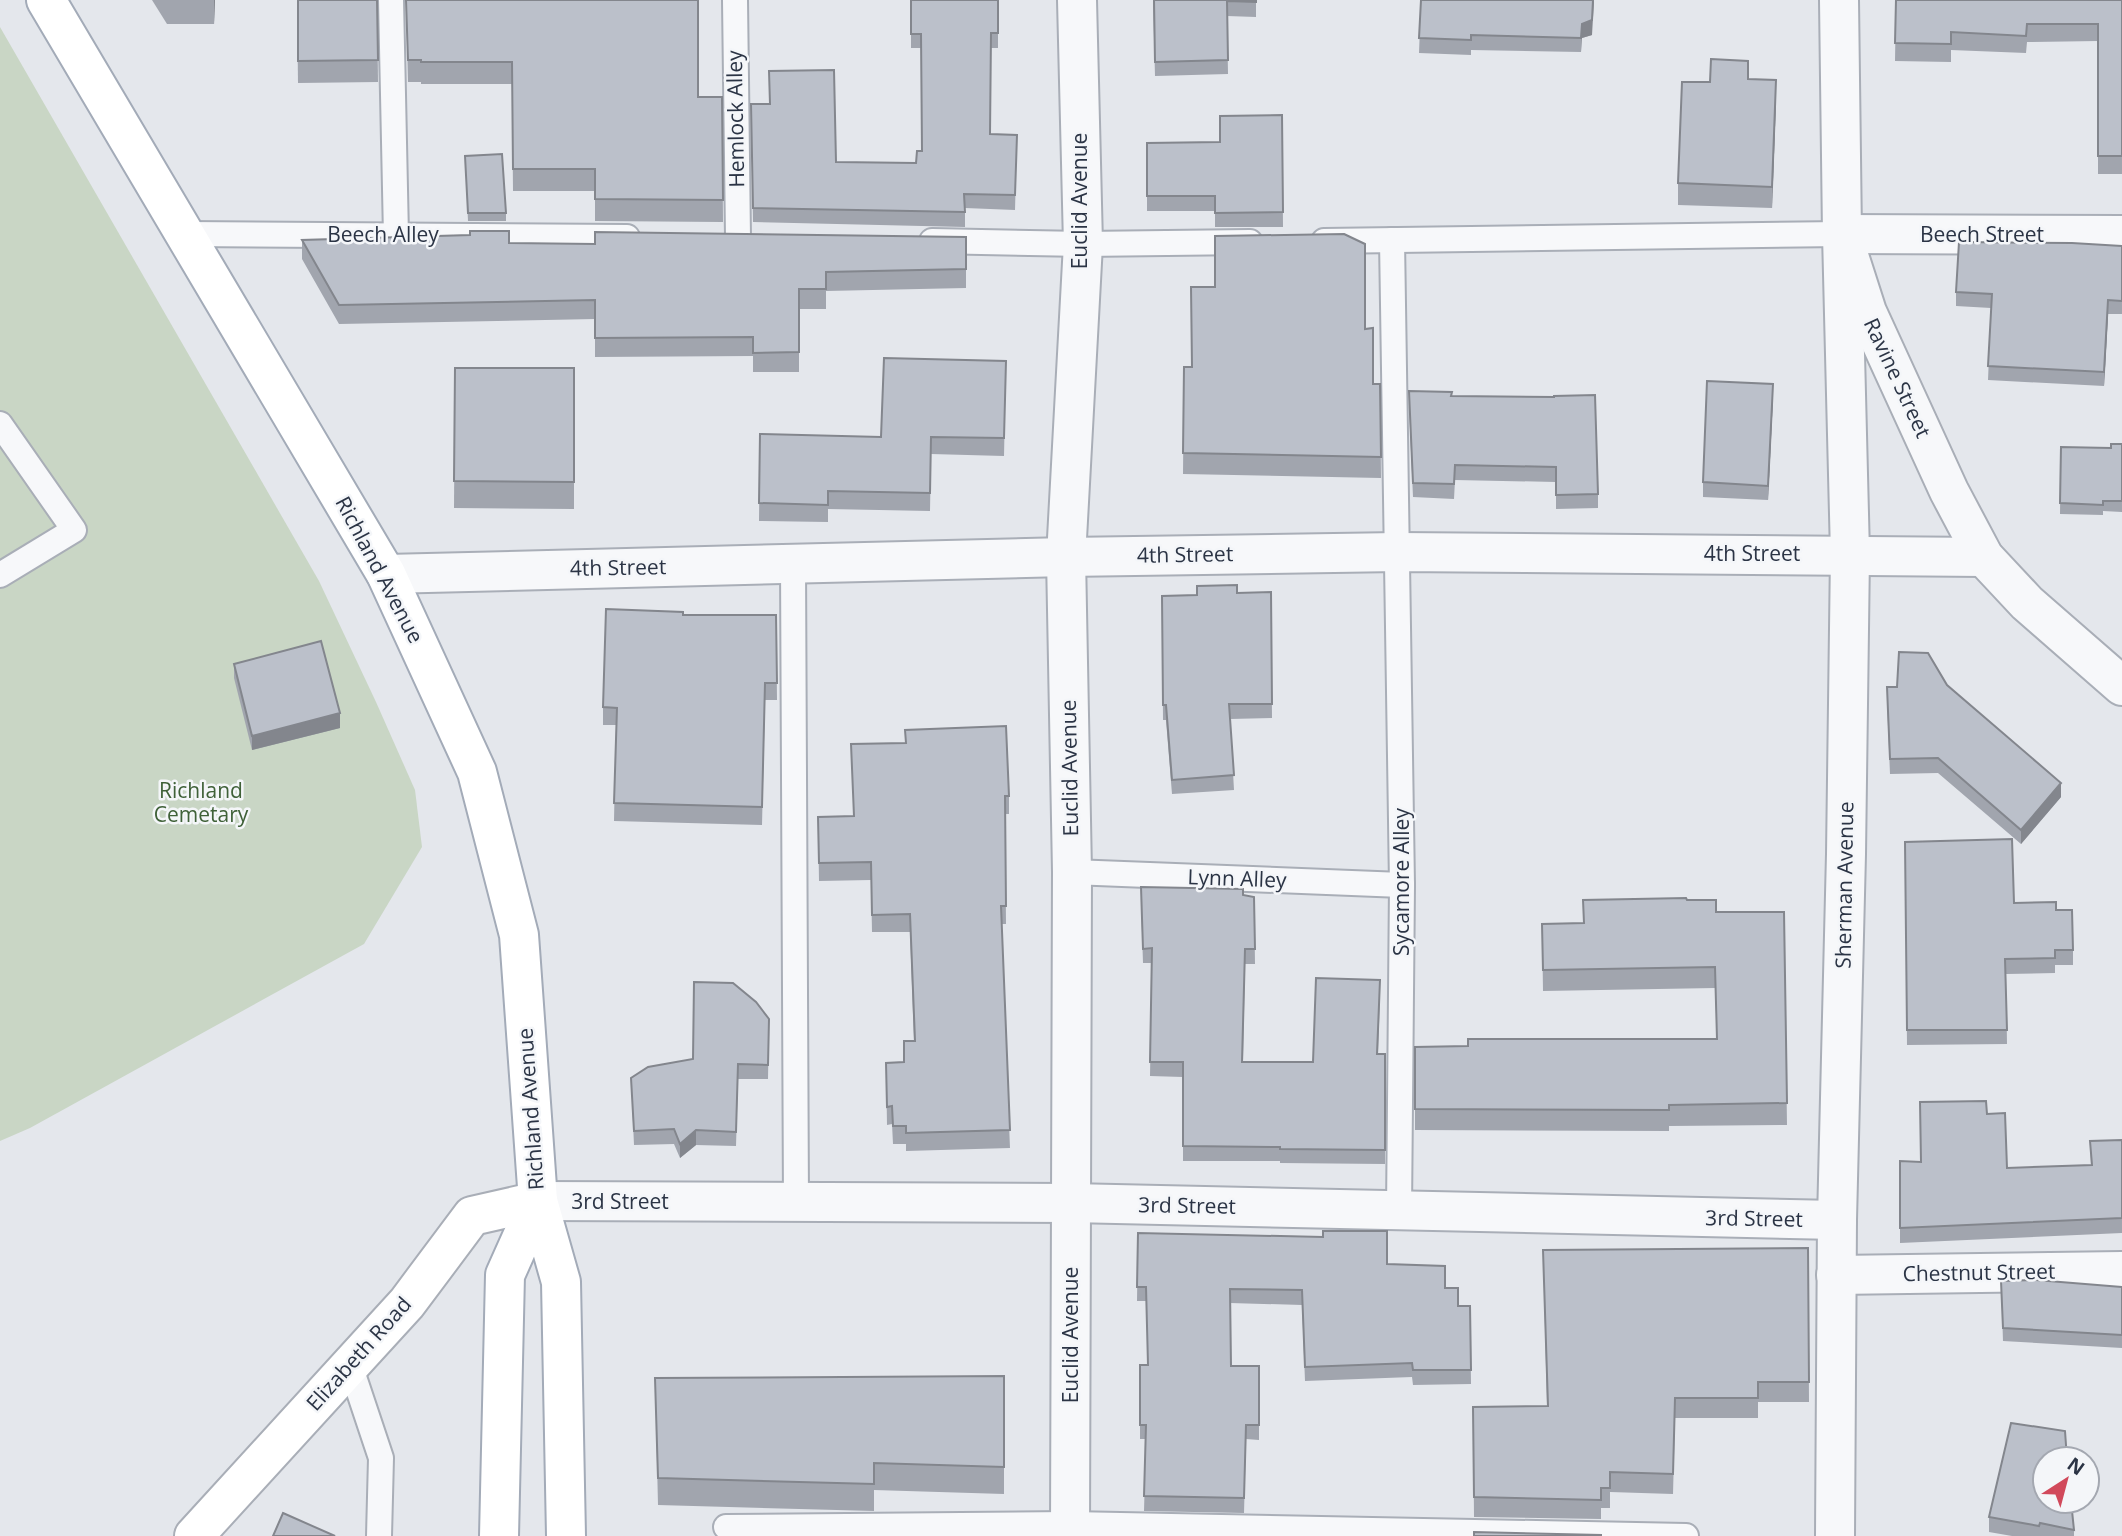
<svg xmlns="http://www.w3.org/2000/svg" width="2122" height="1536" viewBox="0 0 2122 1536" font-family="'Open Sans',sans-serif">
<style>
.green{fill:#c9d6c5}
.lines{fill:none;stroke-linecap:round;stroke-linejoin:round}
.lane-casing{stroke:#a9aeb7;stroke-width:28}
.street-casing{stroke:#a9aeb7;stroke-width:42}
.secondary-casing{stroke:#a9aeb7;stroke-width:42}
.primary-casing{stroke:#a3abb8;stroke-width:42}
.lane{stroke:#f7f8fa;stroke-width:24}
.street{stroke:#f7f8fa;stroke-width:38}
.secondary{stroke:#fff;stroke-width:38}
.primary{stroke:#fff;stroke-width:38}
.wall{fill:#a1a5ae}
.shaded-wall{fill:#83868d}
.building{fill:#bbc0ca;stroke:#83868d;stroke-width:2}
.labels{text-anchor:middle;stroke-width:5;stroke-linejoin:round;paint-order:stroke}
.street-label{font-size:21px;fill:#2b3445;stroke:#f4f6f9}
.park-label{font-size:21px;fill:#3f6138;stroke:#f4f6f9}
</style>
<rect width="100%" height="100%" fill="#e4e7ec"/>
<polygon class="green" points="0,27 319,581 376,702 415,790 422,847 364,944 30,1128 0,1141"/>
<g class="lines">
<g class="lane-casing">
<g id="lane">
<polyline points="391,0 396,236"/>
<polyline points="735,0 738,237"/>
<polyline points="186,234 627,237"/>
<polyline points="1392,240 1402,885 1399,1211"/>
<polyline points="932,241 1083,244 1250,242"/>
<polyline points="1324,241 1842,234"/>
<polyline points="0,424 74,530 0,575"/>
<polyline points="793,564 796,1203"/>
<polyline points="1072,872 1402,885"/>
<polyline points="350,1365 381,1458 379,1536"/>
<polyline points="726,1527 1070,1524 1686,1536"/>
</g>
</g>
<g class="street-casing">
<g id="street">
<polyline points="1839,0 1842,234 1867,312 1949,491 1984,557 2027,603 2122,686"/>
<polyline points="1842,234 2122,235"/>
<polyline points="386,574 1066,557 1398,552 1984,557"/>
<polyline points="538,1201 1071,1203 1837,1220"/>
<polyline points="1836,1275 2122,1271"/>
<polyline points="1070,1536 1072,872 1066,557 1083,244 1077,0"/>
<polyline points="1835,1536 1837,1220 1846,854 1850,554 1842,234"/>
</g>
</g>
<g class="secondary-casing">
<polyline id="secondary" points="194,1536 407,1303 472,1216 538,1201"/>
</g>
<g class="primary-casing">
<g id="primary">
<polyline points="46,0 386,574 477,772 519,935 538,1201 561,1282 566,1536"/>
<polyline points="499,1536 505,1275 538,1201"/>
</g>
</g>
<use href="#lane" class="lane"/>
<use href="#street" class="street"/>
<use href="#secondary" class="secondary"/>
<use href="#primary" class="primary"/>
</g>
<g class="wall">
<polygon points="152,0 215,0 214,24 167,24"/>
<polygon points="297,0 377,0 378,82 298,83"/>
<polygon points="406,0 698,97 722,97 723,222 595,221 595,191 513,191 512,84 421,84 421,82 408,82"/>
<polygon points="911,0 998,0 998,48 991,48 990,134 1017,135 1015,210 965,208 965,227 753,222 751,104 836,162 916,163 922,151 921,48 911,48"/>
<polygon points="1153,0 1256,0 1256,17 1227,16 1228,74 1155,76"/>
<polygon points="1421,0 1592,35 1582,38 1581,52 1471,50 1471,55 1419,53"/>
<polygon points="1896,0 2122,0 2122,174 2098,174 2098,41 2027,42 2026,53 1951,50 1951,62 1895,61"/>
<polygon points="1748,79 1776,101 1772,208 1678,205 1678,183 1710,82"/>
<polygon points="1282,115 1283,227 1215,227 1215,211 1147,211 1147,143 1220,142"/>
<polygon points="465,156 506,213 506,221 468,221"/>
<polygon points="302,240 509,243 966,269 966,288 826,291 826,309 799,309 799,372 753,372 753,356 595,357 595,319 339,324 302,259"/>
<polygon points="2122,246 2122,314 2108,314 2104,386 1988,380 1991,308 1956,306 1956,292"/>
<polygon points="1365,329 1373,384 1380,384 1381,478 1183,474 1184,367 1192,367"/>
<polygon points="1006,361 1004,456 931,454 930,511 828,509 828,522 759,521 760,434 881,437"/>
<polygon points="455,368 574,368 574,509 454,508"/>
<polygon points="1452,396 1598,494 1598,508 1556,509 1556,482 1455,480 1454,499 1413,497 1409,406"/>
<polygon points="1773,398 1768,500 1703,497 1703,482"/>
<polygon points="2122,444 2122,512 2103,511 2103,515 2060,514 2061,447 2111,448"/>
<polygon points="1271,592 1272,718 1230,719 1234,790 1172,794 1166,720 1163,720 1162,596"/>
<polygon points="683,615 776,615 777,700 765,700 762,825 614,821 616,725 603,725 603,707"/>
<polygon points="234,664 340,728 252,750 234,678"/>
<polygon points="1947,685 2061,797 2021,844 1938,773 1890,774 1887,702 1897,687"/>
<polygon points="851,744 1009,796 1009,814 1005,814 1006,924 1001,924 1010,1148 906,1151 906,1144 893,1144 892,1124 887,1125 886,1063 904,1062 914,1041 910,932 872,932 871,880 819,881 818,817 854,816"/>
<polygon points="1905,842 2014,903 2056,910 2073,950 2073,965 2055,965 2055,973 2006,974 2007,1044 1907,1045"/>
<polygon points="1243,895 1254,897 1255,964 1245,964 1243,1062 1313,1062 1380,995 1378,1054 1385,1054 1385,1164 1280,1163 1280,1161 1183,1161 1183,1077 1150,1076 1152,963 1143,963 1141,902"/>
<polygon points="1687,900 1716,912 1784,912 1787,1125 1669,1126 1669,1131 1415,1130 1415,1047 1468,1046 1717,1039 1715,988 1543,991 1542,924 1583,923"/>
<polygon points="769,1019 768,1079 738,1079 736,1146 696,1145 680,1158 674,1144 634,1145 631,1078 693,1059"/>
<polygon points="1987,1114 2007,1168 2091,1165 2090,1141 2122,1140 2122,1233 1900,1243 1900,1161 1921,1162"/>
<polygon points="1138,1233 1387,1264 1445,1288 1458,1306 1470,1306 1471,1384 1413,1385 1412,1377 1305,1381 1302,1305 1230,1303 1231,1366 1259,1366 1259,1440 1246,1439 1244,1513 1144,1511 1146,1439 1140,1439 1140,1365 1148,1365 1146,1301 1137,1301"/>
<polygon points="1808,1248 1809,1402 1758,1402 1758,1418 1675,1418 1673,1494 1610,1492 1610,1508 1601,1508 1601,1519 1474,1517 1473,1407 1547,1406 1543,1250"/>
<polygon points="2001,1281 2122,1287 2122,1348 2003,1341"/>
<polygon points="1004,1376 1004,1494 874,1490 874,1511 658,1505 655,1378"/>
<polygon points="2011,1423 2074,1530 2074,1536 2012,1536 1989,1532 1989,1517"/>
</g>
<g class="shaded-wall">
<polygon points="214,0 215,0 214,24"/>
<polygon points="1594,0 1592,35 1582,38 1581,52 1582,24"/>
<polygon points="1776,80 1776,101 1772,208 1772,187"/>
<polygon points="2108,300 2108,314 2104,386 2104,372"/>
<polygon points="1773,384 1773,398 1768,500 1768,486"/>
<polygon points="340,713 340,728 252,750 252,736"/>
<polygon points="2061,783 2061,797 2021,844 2021,830"/>
<polygon points="696,1130 696,1145 680,1158 680,1144"/>
</g>
<g class="building">
<polygon points="298,0 377,0 378,60 298,61"/>
<polygon points="406,0 698,0 698,97 722,97 723,200 595,199 595,169 513,169 512,62 421,62 421,60 408,60"/>
<polygon points="911,0 998,0 998,33 991,33 990,134 1017,135 1015,195 964,194 965,212 753,208 751,104 770,104 769,71 834,70 836,162 916,163 917,151 922,151 921,34 911,34"/>
<polygon points="1154,0 1256,0 1256,2 1227,1 1228,60 1155,62"/>
<polygon points="1421,0 1593,0 1592,20 1582,24 1581,38 1471,35 1471,40 1419,38"/>
<polygon points="1896,0 2122,0 2122,156 2098,156 2098,24 2027,24 2026,36 1951,32 1951,44 1895,43"/>
<polygon points="1711,59 1748,61 1748,79 1776,80 1772,187 1678,183 1682,82 1710,82"/>
<polygon points="1282,115 1283,212 1215,213 1215,196 1147,196 1147,143 1220,142 1220,116"/>
<polygon points="502,154 506,213 468,213 465,156"/>
<polygon points="470,231 509,231 509,243 595,244 595,232 966,237 966,269 826,272 826,289 799,289 799,352 753,353 753,337 595,338 595,300 339,305 302,240 470,235"/>
<polygon points="1344,234 1365,244 1365,329 1373,328 1373,384 1380,384 1381,457 1183,453 1184,367 1192,367 1191,287 1215,287 1215,236"/>
<polygon points="1959,242 2072,243 2122,246 2122,301 2108,300 2104,372 1988,366 1992,294 1956,292"/>
<polygon points="884,358 1006,361 1004,438 931,437 930,493 828,491 828,505 759,503 760,434 881,437"/>
<polygon points="455,368 574,368 574,482 454,481"/>
<polygon points="1707,381 1773,384 1768,486 1703,482"/>
<polygon points="1409,391 1452,392 1451,396 1554,397 1554,396 1595,395 1598,494 1556,495 1556,467 1455,465 1454,484 1413,483"/>
<polygon points="2111,444 2122,444 2122,501 2103,501 2103,505 2060,503 2061,447 2111,448"/>
<polygon points="1237,585 1237,593 1271,592 1272,704 1229,704 1234,775 1172,780 1166,705 1163,705 1162,596 1197,595 1197,586"/>
<polygon points="606,609 683,612 683,615 776,615 777,683 765,683 762,807 614,803 617,708 603,707"/>
<polygon points="321,641 340,713 252,736 234,664"/>
<polygon points="1899,652 1928,653 1947,685 2061,783 2021,830 1938,758 1890,759 1887,687 1897,687"/>
<polygon points="1006,726 1009,796 1005,796 1006,906 1001,906 1010,1130 906,1133 906,1126 893,1126 892,1106 887,1107 886,1063 904,1062 904,1041 915,1041 910,914 872,915 871,862 819,863 818,817 854,816 851,744 906,743 905,730"/>
<polygon points="2012,839 2014,903 2056,902 2056,910 2072,910 2073,950 2055,950 2055,958 2005,959 2007,1030 1907,1030 1905,842"/>
<polygon points="1141,887 1243,889 1243,895 1254,897 1255,949 1245,949 1242,1062 1313,1062 1316,978 1380,980 1377,1054 1385,1054 1385,1150 1280,1149 1280,1147 1183,1146 1183,1062 1150,1062 1152,948 1143,949"/>
<polygon points="1686,898 1687,900 1716,900 1716,912 1784,912 1787,1103 1669,1105 1669,1110 1415,1109 1415,1047 1468,1046 1468,1039 1717,1039 1715,967 1543,970 1542,924 1584,923 1583,900"/>
<polygon points="694,982 733,983 756,1002 769,1019 768,1065 738,1064 736,1132 696,1130 680,1144 674,1129 634,1131 631,1078 648,1067 693,1059"/>
<polygon points="1986,1101 1987,1114 2005,1113 2007,1168 2092,1165 2090,1141 2122,1140 2122,1218 1900,1228 1900,1161 1921,1162 1920,1102"/>
<polygon points="1323,1231 1387,1231 1387,1264 1445,1266 1445,1288 1458,1288 1458,1306 1470,1306 1471,1370 1413,1370 1412,1363 1305,1367 1302,1290 1230,1289 1231,1366 1259,1366 1259,1425 1246,1425 1244,1498 1144,1496 1146,1425 1140,1425 1140,1365 1148,1365 1146,1287 1137,1287 1138,1233 1323,1237"/>
<polygon points="1808,1248 1809,1382 1758,1382 1758,1398 1675,1398 1673,1474 1610,1472 1610,1488 1601,1488 1601,1500 1474,1497 1473,1407 1548,1406 1543,1250"/>
<polygon points="2036,1280 2122,1287 2122,1335 2003,1328 2001,1281"/>
<polygon points="1004,1376 1004,1467 874,1463 874,1484 658,1478 655,1378"/>
<polygon points="2011,1423 2065,1431 2067,1459 2045,1459 2045,1501 2071,1501 2074,1530 2040,1523 2039,1526 1989,1517"/>
<polygon points="283,1513 335,1536 273,1536"/>
<polygon points="1474,1532 1601,1535 1601,1536 1474,1536"/>
</g>
<g class="labels">
<g class="street-label">
<text transform="translate(736 119) rotate(-91)" y="7">Hemlock Alley</text>
<text transform="translate(1080 201) rotate(-90)" y="7">Euclid Avenue</text>
<text x="383" y="242">Beech Alley</text>
<text x="1982" y="242">Beech Street</text>
<text transform="translate(1897 378) rotate(65)" y="7">Ravine Street</text>
<text x="1752" y="561">4th Street</text>
<text transform="translate(1185 555) rotate(-1)" y="7">4th Street</text>
<text transform="translate(618 568) rotate(-1)" y="7">4th Street</text>
<text transform="translate(379 570) rotate(62)" y="7">Richland Avenue</text>
<text transform="translate(1070 768) rotate(-91)" y="7">Euclid Avenue</text>
<text transform="translate(1237 879) rotate(2)" y="7">Lynn Alley</text>
<text transform="translate(1402 882) rotate(-90)" y="7">Sycamore Alley</text>
<text transform="translate(1845 885) rotate(-89)" y="7">Sherman Avenue</text>
<text transform="translate(531 1109) rotate(-94)" y="7">Richland Avenue</text>
<text x="620" y="1209">3rd Street</text>
<text transform="translate(1187 1206) rotate(1)" y="7">3rd Street</text>
<text transform="translate(1754 1219) rotate(1)" y="7">3rd Street</text>
<text transform="translate(1979 1273) rotate(-1)" y="7">Chestnut Street</text>
<text transform="translate(1071 1335) rotate(-90)" y="7">Euclid Avenue</text>
<text transform="translate(359 1354) rotate(-48)" y="7">Elizabeth Road</text>
</g>
<g class="park-label">
<text x="201" y="798">Richland<tspan x="201" dy="24">Cemetary</tspan></text>
</g>
</g>
<g transform="translate(2066 1480) rotate(36)"><circle r="33" fill="#f4f6f9" stroke="#a4a8b1" stroke-width="2"/>
<path d="M0-5L12 26L0 18L-12 26Z" fill="#d1495b"/>
<text y="-10" font-size="19" font-weight="bold" text-anchor="middle" fill="#2b3445">N</text>
</g>
</svg>
